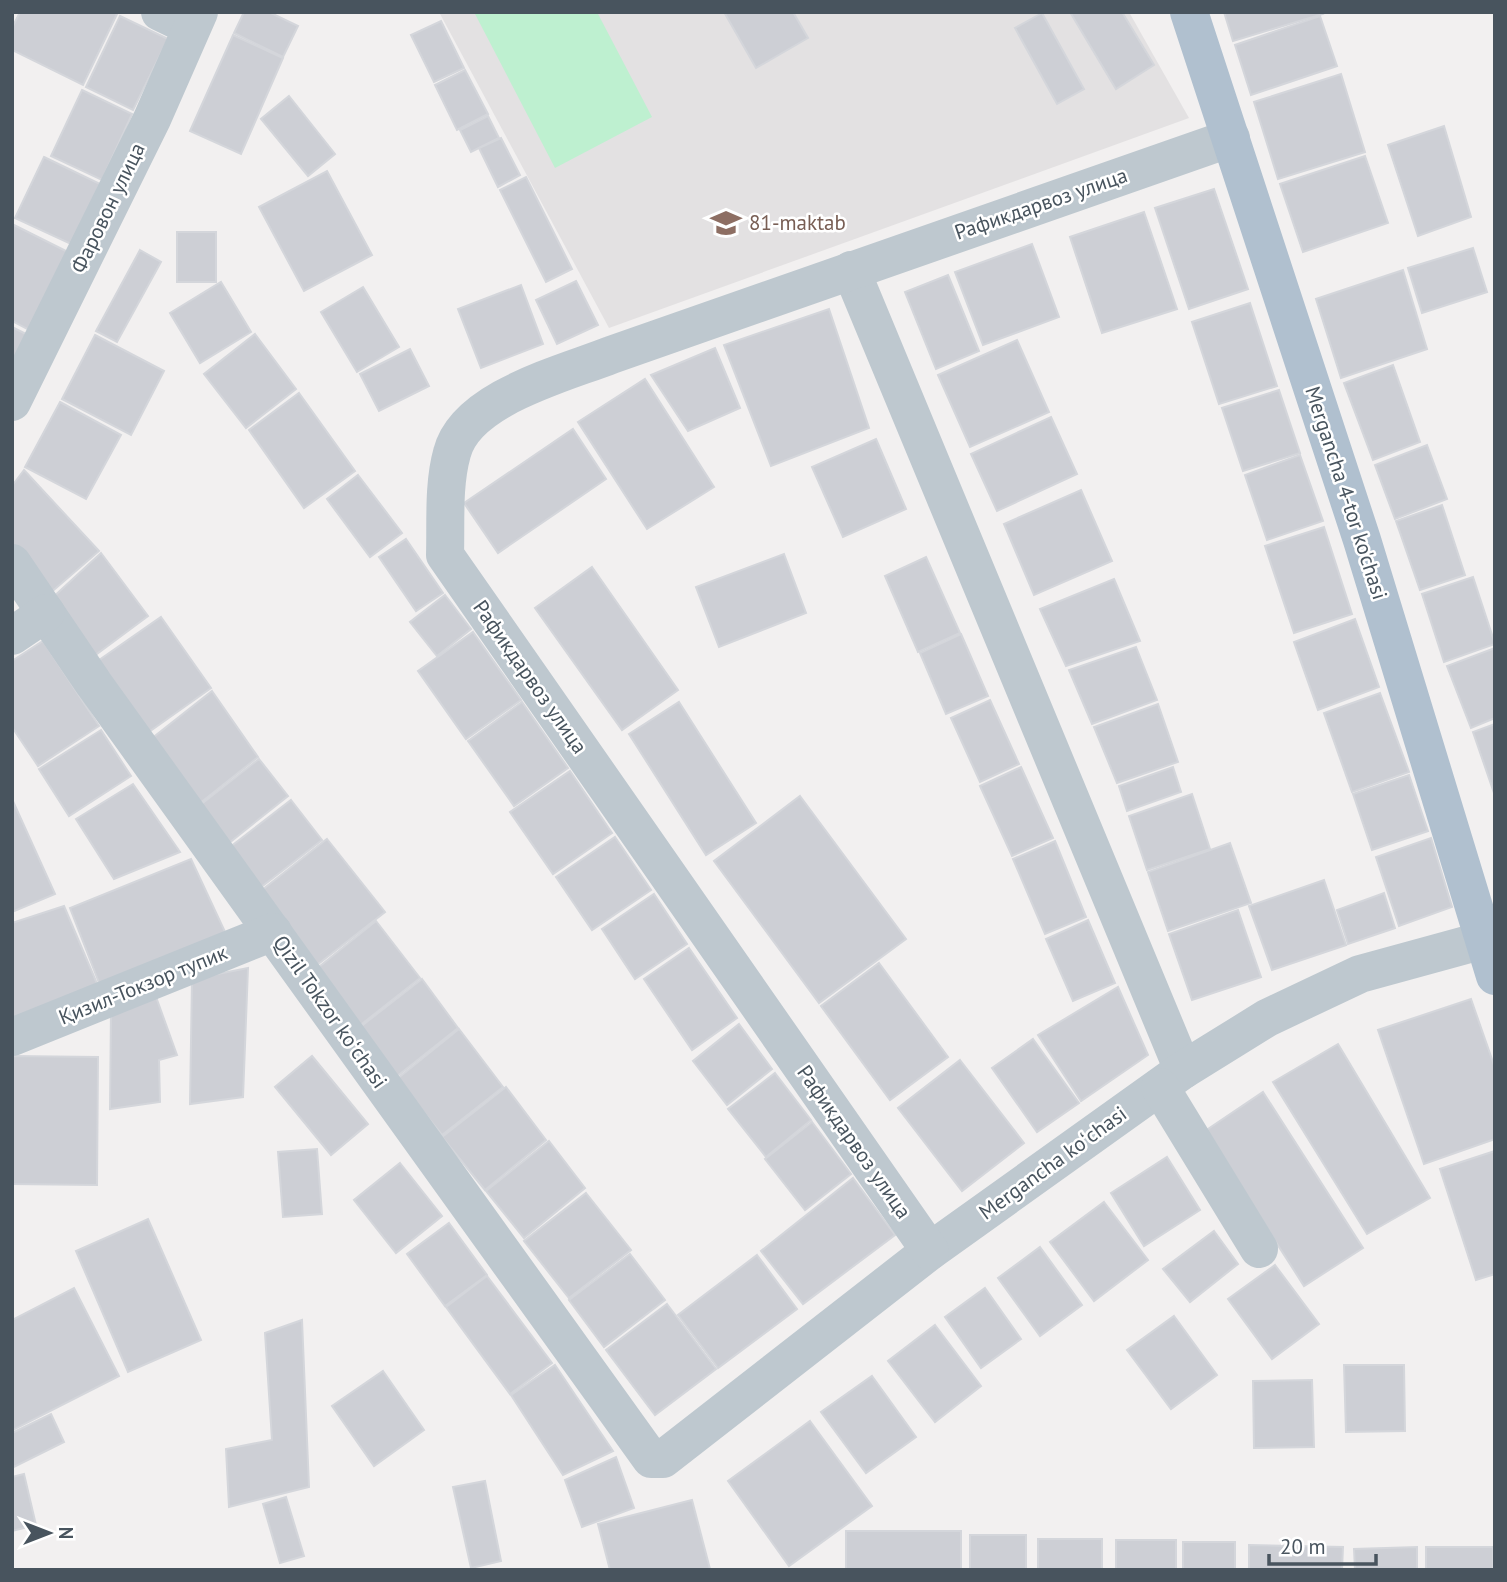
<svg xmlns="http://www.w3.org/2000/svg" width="1507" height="1582" viewBox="0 0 1507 1582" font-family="'PT Sans',sans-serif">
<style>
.education{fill:#e3e1e2}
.green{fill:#bef0d0}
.building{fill:#cdcfd5;stroke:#d4d6db;stroke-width:2}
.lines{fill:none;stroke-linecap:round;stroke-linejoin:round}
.minor{stroke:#bec8cf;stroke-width:38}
.major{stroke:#b0c0cf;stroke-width:38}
.labels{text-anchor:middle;stroke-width:5;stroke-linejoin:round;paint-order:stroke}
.street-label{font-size:21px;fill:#48545e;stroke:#fff}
.education-label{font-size:21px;fill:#785e54;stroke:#fff;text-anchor:start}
</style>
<rect width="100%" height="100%" fill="#f2f0f0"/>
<polygon class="education" points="439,12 1129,12 1189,118 609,328"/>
<polygon class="green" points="474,12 597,12 652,117 555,168"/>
<g class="building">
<polygon points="20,12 113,12 117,14 83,85 12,50 12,28"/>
<polygon points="244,12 269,12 298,26 283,57 234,33"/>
<polygon points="724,12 793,12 808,38 756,68"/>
<polygon points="1070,12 1122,12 1154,65 1116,89"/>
<polygon points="1224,12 1322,12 1323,14 1233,41"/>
<polygon points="1042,13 1084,89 1057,104 1015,28"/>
<polygon points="120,16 168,39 133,110 86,87"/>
<polygon points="1320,16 1337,66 1251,95 1235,45"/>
<polygon points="441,21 464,68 434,82 411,35"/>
<polygon points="233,35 283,58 241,154 190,131"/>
<polygon points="465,70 488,114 457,130 435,85"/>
<polygon points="1341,74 1365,152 1278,179 1254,102"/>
<polygon points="82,90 132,114 102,180 51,156"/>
<polygon points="289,96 335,154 308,176 261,119"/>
<polygon points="488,116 499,138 471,152 460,130"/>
<polygon points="1444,126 1471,217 1418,236 1388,145"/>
<polygon points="501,138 520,175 498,187 479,148"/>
<polygon points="1365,156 1388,223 1303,252 1280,184"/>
<polygon points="44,157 100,184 71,244 15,218"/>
<polygon points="327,171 372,255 304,291 259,207"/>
<polygon points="526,177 572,269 546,282 500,190"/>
<polygon points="1214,189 1248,289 1189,309 1155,208"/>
<polygon points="1144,212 1177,309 1102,333 1070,237"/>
<polygon points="12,224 68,252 31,331 12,321"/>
<rect x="177" y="232" width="39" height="50"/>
<polygon points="1032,244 1059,317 983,345 955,272"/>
<polygon points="1473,248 1487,292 1422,313 1408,268"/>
<polygon points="140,250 161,262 117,342 96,331"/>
<polygon points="1403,270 1427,349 1341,378 1316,299"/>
<polygon points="948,275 979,351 936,369 905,292"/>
<polygon points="576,281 598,325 557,344 536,300"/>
<polygon points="221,282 251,332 200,363 170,313"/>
<polygon points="521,285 543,344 481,368 458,309"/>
<polygon points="363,287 399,347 357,372 321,312"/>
<polygon points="1250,303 1277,386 1219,404 1192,322"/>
<polygon points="829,309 869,428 771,466 724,345"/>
<polygon points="12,327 28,335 12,371"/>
<polygon points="255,334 296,389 246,428 204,374"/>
<polygon points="95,335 164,371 131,435 62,399"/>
<polygon points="1017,340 1049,412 970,447 938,375"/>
<polygon points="715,348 740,408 688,431 651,375"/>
<polygon points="410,349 429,386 379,411 360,374"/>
<polygon points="1393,365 1420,442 1373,460 1344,383"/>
<polygon points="645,379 714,487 647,529 578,422"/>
<polygon points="1279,390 1300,453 1243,471 1222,408"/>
<polygon points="299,393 355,471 304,508 249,430"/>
<polygon points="60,402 121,435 86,499 25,467"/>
<polygon points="1051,417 1077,474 997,511 971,454"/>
<polygon points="573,429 606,479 498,553 464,503"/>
<polygon points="876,439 906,509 843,537 812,467"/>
<polygon points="1427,445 1447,499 1395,519 1375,465"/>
<polygon points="1300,455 1323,521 1267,540 1245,475"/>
<polygon points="24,470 99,551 49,594 12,547 12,486"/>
<polygon points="358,475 402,533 370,557 327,499"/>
<polygon points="1081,490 1112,561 1034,595 1004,524"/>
<polygon points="1442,505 1465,575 1420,590 1396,521"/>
<polygon points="1324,527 1352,614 1294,633 1265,546"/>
<polygon points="406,539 443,593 416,611 379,557"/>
<polygon points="101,553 148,616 90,659 48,602"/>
<polygon points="784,554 806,613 719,647 696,587"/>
<polygon points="926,557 960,633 918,652 885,576"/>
<polygon points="592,567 678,690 622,730 535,608"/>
<polygon points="1473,577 1495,644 1444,662 1422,594"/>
<polygon points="1114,579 1140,641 1066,666 1040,609"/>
<polygon points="445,595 471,629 437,656 410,622"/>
<polygon points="161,617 211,688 143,736 92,665"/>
<polygon points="1355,619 1379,687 1318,710 1294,642"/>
<polygon points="473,632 521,700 466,739 418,671"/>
<polygon points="961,634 988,696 946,714 920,653"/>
<polygon points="43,641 99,726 38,766 12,727 12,661"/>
<polygon points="1136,647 1157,700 1092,724 1069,670"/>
<polygon points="1495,648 1495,718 1471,728 1447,666"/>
<polygon points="212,691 258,757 194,808 146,743"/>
<polygon points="1380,693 1409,772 1352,792 1324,713"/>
<polygon points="990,700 1019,764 980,782 951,718"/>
<polygon points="522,702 568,768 514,806 468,741"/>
<polygon points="679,702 756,823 706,855 629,734"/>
<polygon points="1158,704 1178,762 1117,783 1094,727"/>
<polygon points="1495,724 1495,796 1473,732"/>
<polygon points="101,730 131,776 69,816 39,769"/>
<polygon points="259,759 288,796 224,847 195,809"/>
<polygon points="1021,767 1053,838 1012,856 980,786"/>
<polygon points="1173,767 1181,792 1127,811 1119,786"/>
<polygon points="570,771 612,833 553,874 510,812"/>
<polygon points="1409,775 1428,831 1372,850 1353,794"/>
<polygon points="133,784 180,852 114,879 76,819"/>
<polygon points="1192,794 1210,849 1147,870 1129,816"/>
<polygon points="800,796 906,939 819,1003 714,861"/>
<polygon points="12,799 55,894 12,912"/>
<polygon points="291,800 322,840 256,891 225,851"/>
<polygon points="615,837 651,890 592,930 556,877"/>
<polygon points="1431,838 1452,907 1399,926 1376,857"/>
<polygon points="327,839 385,912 313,968 257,894"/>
<polygon points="1055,841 1086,917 1045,934 1013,859"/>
<polygon points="1230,843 1251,903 1168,931 1148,872"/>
<polygon points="191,859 226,934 103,993 70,908"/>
<polygon points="1324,880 1346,945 1272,970 1249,906"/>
<polygon points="1384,893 1395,928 1348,944 1337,910"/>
<polygon points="654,894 687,944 635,979 602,929"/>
<polygon points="64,906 101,993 12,1029 12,923"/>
<polygon points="1238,910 1261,977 1192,1000 1169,934"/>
<polygon points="1088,920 1115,983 1073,1001 1046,939"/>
<polygon points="376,921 420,978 358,1027 314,971"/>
<polygon points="689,948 737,1018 692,1050 644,979"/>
<polygon points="879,963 948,1057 890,1100 821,1006"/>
<polygon points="248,968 243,1097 190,1104 192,979"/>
<polygon points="422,979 458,1028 396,1077 359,1028"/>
<polygon points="1118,987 1148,1055 1081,1101 1038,1035"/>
<polygon points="155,994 177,1055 159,1060 160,1102 110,1109 111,1010"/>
<polygon points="1471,999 1495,1068 1495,1139 1424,1164 1378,1030"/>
<polygon points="739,1024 772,1069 727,1105 693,1061"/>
<polygon points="459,1029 503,1087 442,1135 397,1079"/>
<polygon points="1033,1039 1079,1103 1037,1132 992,1068"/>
<polygon points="1338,1044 1430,1198 1367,1234 1273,1082"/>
<polygon points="12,1056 98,1057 97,1185 12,1184"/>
<polygon points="312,1056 368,1124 331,1155 275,1087"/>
<polygon points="960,1060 1024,1143 962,1191 898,1108"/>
<polygon points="775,1073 811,1120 766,1157 728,1109"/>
<polygon points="506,1087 546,1140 485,1190 442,1137"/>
<polygon points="1263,1092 1363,1248 1304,1286 1205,1131"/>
<polygon points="812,1122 851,1174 805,1210 765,1159"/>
<polygon points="549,1141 585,1188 524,1238 486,1191"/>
<polygon points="317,1149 322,1214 283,1217 278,1152"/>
<polygon points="1495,1151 1495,1274 1476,1280 1440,1169"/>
<polygon points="1167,1157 1200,1210 1144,1246 1111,1193"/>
<polygon points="400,1163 442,1216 396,1253 354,1200"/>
<polygon points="853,1178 895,1235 803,1304 761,1251"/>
<polygon points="586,1193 631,1250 569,1298 524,1241"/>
<polygon points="1104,1202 1148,1260 1094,1301 1050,1242"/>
<polygon points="148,1219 201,1340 128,1372 76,1251"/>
<polygon points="449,1223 487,1275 445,1306 407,1254"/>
<polygon points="1214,1231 1238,1264 1190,1302 1163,1269"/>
<polygon points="1040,1247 1082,1305 1040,1336 998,1278"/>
<polygon points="630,1254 665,1300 604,1347 569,1300"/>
<polygon points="757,1255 797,1309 718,1368 678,1315"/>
<polygon points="1275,1265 1319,1324 1272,1359 1228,1299"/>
<polygon points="487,1276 552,1363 510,1394 446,1307"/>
<polygon points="74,1288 119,1376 13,1430 12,1320"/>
<polygon points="985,1288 1021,1339 981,1368 945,1317"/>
<polygon points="667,1304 716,1369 655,1415 606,1350"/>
<polygon points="1174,1316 1217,1375 1171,1409 1127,1350"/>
<polygon points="302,1320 309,1487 229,1507 226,1449 272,1440 265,1333"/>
<polygon points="935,1325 981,1386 935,1422 888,1361"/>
<polygon points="555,1365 613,1451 563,1475 511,1395"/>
<polygon points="1344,1365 1404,1365 1405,1431 1346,1432"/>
<polygon points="383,1371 424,1430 374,1466 332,1406"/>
<polygon points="872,1376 916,1437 866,1473 821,1412"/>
<polygon points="1312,1380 1314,1447 1254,1448 1253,1381"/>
<polygon points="51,1414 64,1442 12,1468 12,1433"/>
<polygon points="810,1421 872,1506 789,1566 728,1481"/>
<polygon points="616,1457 634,1508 582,1527 565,1480"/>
<polygon points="24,1474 36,1525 12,1531 12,1477"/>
<polygon points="485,1481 501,1561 471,1568 453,1487"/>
<polygon points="286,1497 304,1556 280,1563 263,1504"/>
<polygon points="692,1500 710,1569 610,1570 598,1524"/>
<rect x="846" y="1531" width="115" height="39"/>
<rect x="970" y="1535" width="56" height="35"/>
<rect x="1038" y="1539" width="64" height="31"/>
<rect x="1116" y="1540" width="60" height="30"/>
<rect x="1183" y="1542" width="52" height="28"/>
<polygon points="1249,1545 1343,1547 1342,1570 1249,1570"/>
<polygon points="1417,1547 1417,1570 1355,1570 1354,1549"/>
<rect x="1426" y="1547" width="67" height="23"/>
</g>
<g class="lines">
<g class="minor">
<polyline points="160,12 191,27"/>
<polyline points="851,270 1183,1070"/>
<polyline points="12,402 152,119 199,12"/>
<polyline points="12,563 94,684 651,1459 663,1459 930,1251 1183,1070 1267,1018 1360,974 1495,937"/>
<polyline points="12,636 46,613"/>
<polyline points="12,1037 273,932"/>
<polyline points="1160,1087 1259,1249"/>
<path d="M930 1251 445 555C446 523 443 485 452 453 466 398 563 374 611 355L1231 138"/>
</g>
<polyline class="major" points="1189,12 1362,540 1495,976"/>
</g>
<defs>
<g id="school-bare" transform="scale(2.415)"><path d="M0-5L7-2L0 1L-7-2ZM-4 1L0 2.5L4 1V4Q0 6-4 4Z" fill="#8d6e63" stroke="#fff" stroke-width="2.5" paint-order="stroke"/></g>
</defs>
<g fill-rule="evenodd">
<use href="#school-bare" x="726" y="223"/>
</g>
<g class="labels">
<g class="street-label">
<text transform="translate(1041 204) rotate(-19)" y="7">Рафикдарвоз улица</text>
<text transform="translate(108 208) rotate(-64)" y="7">Фаровон улица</text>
<text transform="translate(1346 493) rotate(72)" y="7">Mergancha 4-tor ko'chasi</text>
<text transform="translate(530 677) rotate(55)" y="7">Рафикдарвоз улица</text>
<text transform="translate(143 985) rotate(-22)" y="7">Қизил-Токзор тупик</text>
<text transform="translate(330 1012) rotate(55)" y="7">Qizil Tokzor koʻchasi</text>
<text transform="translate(854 1142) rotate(55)" y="7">Рафикдарвоз улица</text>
<text transform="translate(1053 1163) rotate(-36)" y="7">Mergancha koʻchasi</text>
</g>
<g class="education-label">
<text x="749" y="230">81-maktab</text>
</g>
</g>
<rect width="1507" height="1582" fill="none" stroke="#48545e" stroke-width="28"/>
<g transform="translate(49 1533) rotate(90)" stroke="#ffffff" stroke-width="5" paint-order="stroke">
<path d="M0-5L12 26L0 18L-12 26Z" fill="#48545e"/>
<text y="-10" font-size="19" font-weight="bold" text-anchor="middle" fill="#48545e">N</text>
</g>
<path d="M1269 1554v10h107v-10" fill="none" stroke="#48545e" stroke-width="3.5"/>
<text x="1280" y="1554" font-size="21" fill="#48545e" stroke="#ffffff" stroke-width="5" paint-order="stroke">20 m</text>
</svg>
